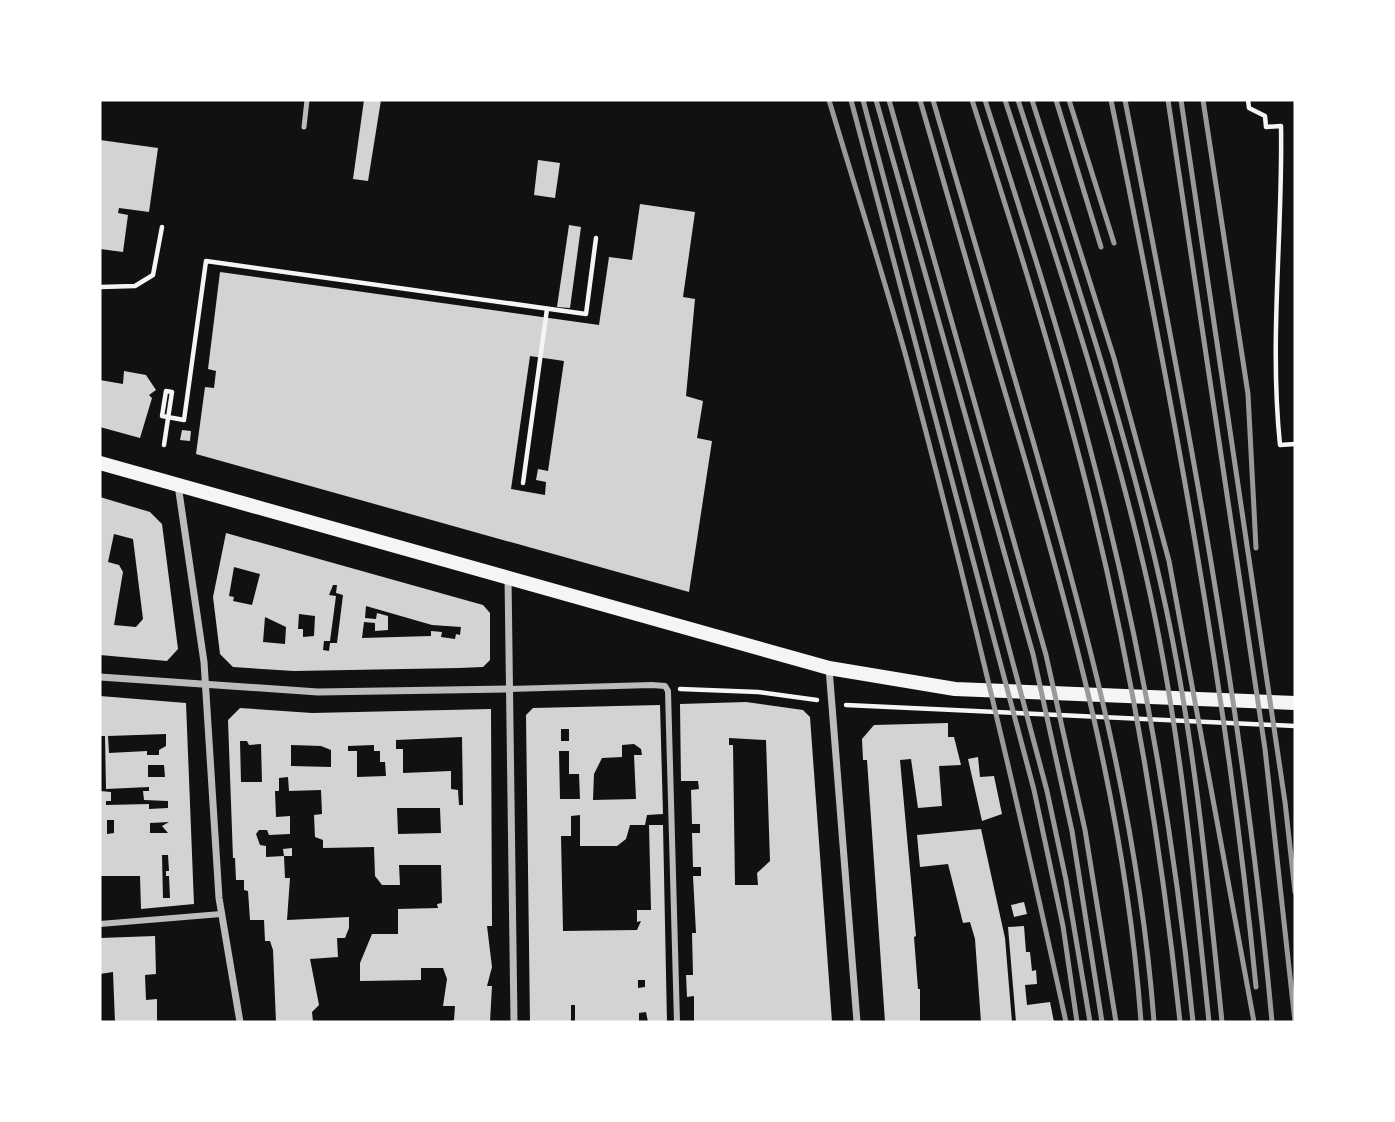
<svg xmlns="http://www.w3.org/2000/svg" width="1395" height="1122" viewBox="0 0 1395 1122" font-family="Roboto,sans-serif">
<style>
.building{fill:#d3d3d3;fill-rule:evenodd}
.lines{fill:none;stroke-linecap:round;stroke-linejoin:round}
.path{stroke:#f5f5f5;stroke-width:4.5}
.service{stroke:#bcbcbc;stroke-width:5}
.pedestrian{stroke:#bcbcbc;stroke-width:6}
.minor{stroke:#bcbcbc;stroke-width:7}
.secondary{stroke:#f5f5f5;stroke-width:14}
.rail{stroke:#9a9a9a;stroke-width:5}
</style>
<rect width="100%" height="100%" fill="#111"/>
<g class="building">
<polygon points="364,100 381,100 368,181 353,179"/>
<polygon points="100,140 158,148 149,212 119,208 118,213 128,215 123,252 100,249"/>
<polygon points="538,160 560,163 555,198 534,195"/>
<path d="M640 204 695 212 683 297 695 299 686 396 703 401 697 438 712 441 689 592 196 454 205 387 214 388 216 371 208 369 220 272 599 325 609 257 632 260ZM530 356 564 361 548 471 538 469 536 480 546 482 545 495 511 489Z"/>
<polygon points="569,225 581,227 570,308 557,307"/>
<polygon points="124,371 146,375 156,390 149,395 152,398 140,438 100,427 100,380 123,384"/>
<polygon points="182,430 191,431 190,441 180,440"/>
<path d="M100 497 150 512 162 524 178 649 167 661 100 655ZM114 534 133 539 143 619 136 627 114 625 123 572 119 565 108 562Z"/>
<path d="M226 533 483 605 490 613V660L483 667 459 668 294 671 233 667 220 654 213 597ZM234 567 260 574 252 605 233 601 234 597 229 596ZM333 585H337L336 593 343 595 337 643H330L329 651 323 650 324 641H330L336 596 329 595ZM366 606 432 625 461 627 460 635 456 634 455 639 441 637 442 632 431 631V636L362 638 364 622 375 623V631L388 630V616L377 613 376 619 365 618ZM299 614 315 616 314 636 303 637V629H298ZM265 617 286 627 285 644 263 642Z"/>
<path d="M100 696 186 703 194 904 141 909 140 876H100V791L111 792V801H106V805L149 804V809L168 808V801L144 800 143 791H149V787L106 789 105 736H101L100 730ZM166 734V746L159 750V755H147V751L109 753 108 736ZM148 765H164L165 777H148ZM107 820H114V833L107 834ZM169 822 162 826 168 833H150V823ZM162 855H168L169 871H166V876H169L170 898H163Z"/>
<path d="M746 702 803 710 810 717 832 1022H694V996L687 997 686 975H693L692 933H696L693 876H701V867H693L692 833H700V824H692L691 790 699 789 698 781H681L680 704ZM729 738 766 740 770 861 757 873 758 885H735L733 745H729Z"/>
<path d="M660 705 663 814 647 815 645 825H630L626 839 617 846H580V815L571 816V836H561L563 931 637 930 641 921 637 922V910H651L649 825H663L667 1022H648L646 1012 639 1013V1022H575V1005H571V1022H530L526 715 533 708ZM561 729H569V741H561ZM634 744 641 749 642 755H634L636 799 593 800 594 774 602 758 622 757V745ZM559 751H569V774H579L580 799H560ZM638 980H645V987L638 988Z"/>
<path d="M240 708 312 713 491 709 492 926H487L492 967 487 986H492L490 1022H448L454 1020 455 1006H443L447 979 443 968H421V980L360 981V963L372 934H398V909L438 908 437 904 442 903 441 865H399L400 885H382L375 876 374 847 323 848V840L315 837 314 815 322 814 321 790 289 791 288 777 279 778V791H275L276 817 290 816V834L269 835 267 830H259L256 834 260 845 266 846V857L284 856 283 849 292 848V856H284L285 878H290L287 920 349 917V928L345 938H337L338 957 310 959 319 1005 312 1012 313 1022H276L273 950 270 941H265L264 920H250L248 891 244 890V880H236L235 858H233L228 720ZM462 737 463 805H459L458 790 451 789V771L403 773V749H396V740ZM240 741H247L249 745 261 744 262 782H241ZM291 745 321 746 331 750V767L291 766ZM374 745V751H380V762H385L386 776 357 777V751H348V746ZM397 808H440L441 833 398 834Z"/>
<polygon points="948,723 948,737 954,737 961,765 939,766 942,806 918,808 911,759 900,760 916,936 914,937 918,989 920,989 920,1022 885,1022 867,760 863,760 862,739 874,725"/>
<polygon points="978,757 980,777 994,776 1002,814 982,821 968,759"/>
<polygon points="981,829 1005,938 1012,1022 981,1022 975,939 970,922 963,923 948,864 920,867 917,835"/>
<polygon points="1024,902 1027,914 1014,917 1011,905"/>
<polygon points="1024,926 1026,952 1030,952 1032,971 1036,970 1037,984 1025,985 1027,1005 1050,1002 1054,1022 1016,1022 1008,927"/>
<polygon points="155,936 156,974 145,975 146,1000 157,999 157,1022 115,1022 113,972 100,974 100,938"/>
</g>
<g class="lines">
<g class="path">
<path d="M1248 100 1249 108 1265 116 1266 127 1281 126C1283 232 1269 339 1280 445L1295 444"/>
<polyline points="100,287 135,286 153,275 162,227"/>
<polyline points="164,445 172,392 166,391 162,416 184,420 206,261 586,314 596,238"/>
<polyline points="523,483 547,309"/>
<polyline points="680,689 758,692 817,700"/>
<polyline points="846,705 1295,726"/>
</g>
<polyline class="service" points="304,127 307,100"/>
<g class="pedestrian">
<polyline points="508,689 652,685 665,686 668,691 677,1022"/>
<polyline points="100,924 221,914"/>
</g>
<g class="minor">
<polyline points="178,485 204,662 219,898 240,1022"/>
<polyline points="508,577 514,1022"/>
<polyline points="829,668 857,1022"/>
<polyline points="100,677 318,692 508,689"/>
</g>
<polyline class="secondary" points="100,463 829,668 955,689 1295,703"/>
<g class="rail">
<path d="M829 100C854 184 881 268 905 353 965 575 1017 798 1066 1022"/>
<polyline points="851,100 1034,790 1063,926 1077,1022"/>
<polyline points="863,100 1047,791 1066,880 1090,1022"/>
<polyline points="876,100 1033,654 1072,831 1102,1022"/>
<polyline points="889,100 1046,655 1085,830 1116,1022"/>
<path d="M920 100C952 210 983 320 1016 429 1074 626 1126 816 1141 1022"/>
<path d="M933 100C966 211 998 323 1031 434 1087 628 1139 820 1154 1022"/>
<path d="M972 100C1010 219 1048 338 1080 460 1128 644 1160 833 1180 1022"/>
<path d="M985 100C1023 219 1062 338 1093 460 1141 644 1174 833 1193 1022"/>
<path d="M1005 100C1055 254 1107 408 1144 567 1179 716 1193 870 1209 1022"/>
<path d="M1018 100C1072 268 1129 435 1166 608 1195 744 1208 884 1222 1022"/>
<polyline points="1032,100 1114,358 1169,561 1254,1022"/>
<polyline points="1056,100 1101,247"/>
<polyline points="1069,100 1114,243"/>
<path d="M1111 100C1171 393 1227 689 1256 987"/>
<path d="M1125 100C1185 405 1244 712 1272 1022"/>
<polyline points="1168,100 1265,749 1295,1022"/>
<polyline points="1181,100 1285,802 1295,892"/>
<polyline points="1203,100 1248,394 1256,548"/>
</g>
</g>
<rect width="1395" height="1122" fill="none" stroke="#ffffff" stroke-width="203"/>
</svg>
